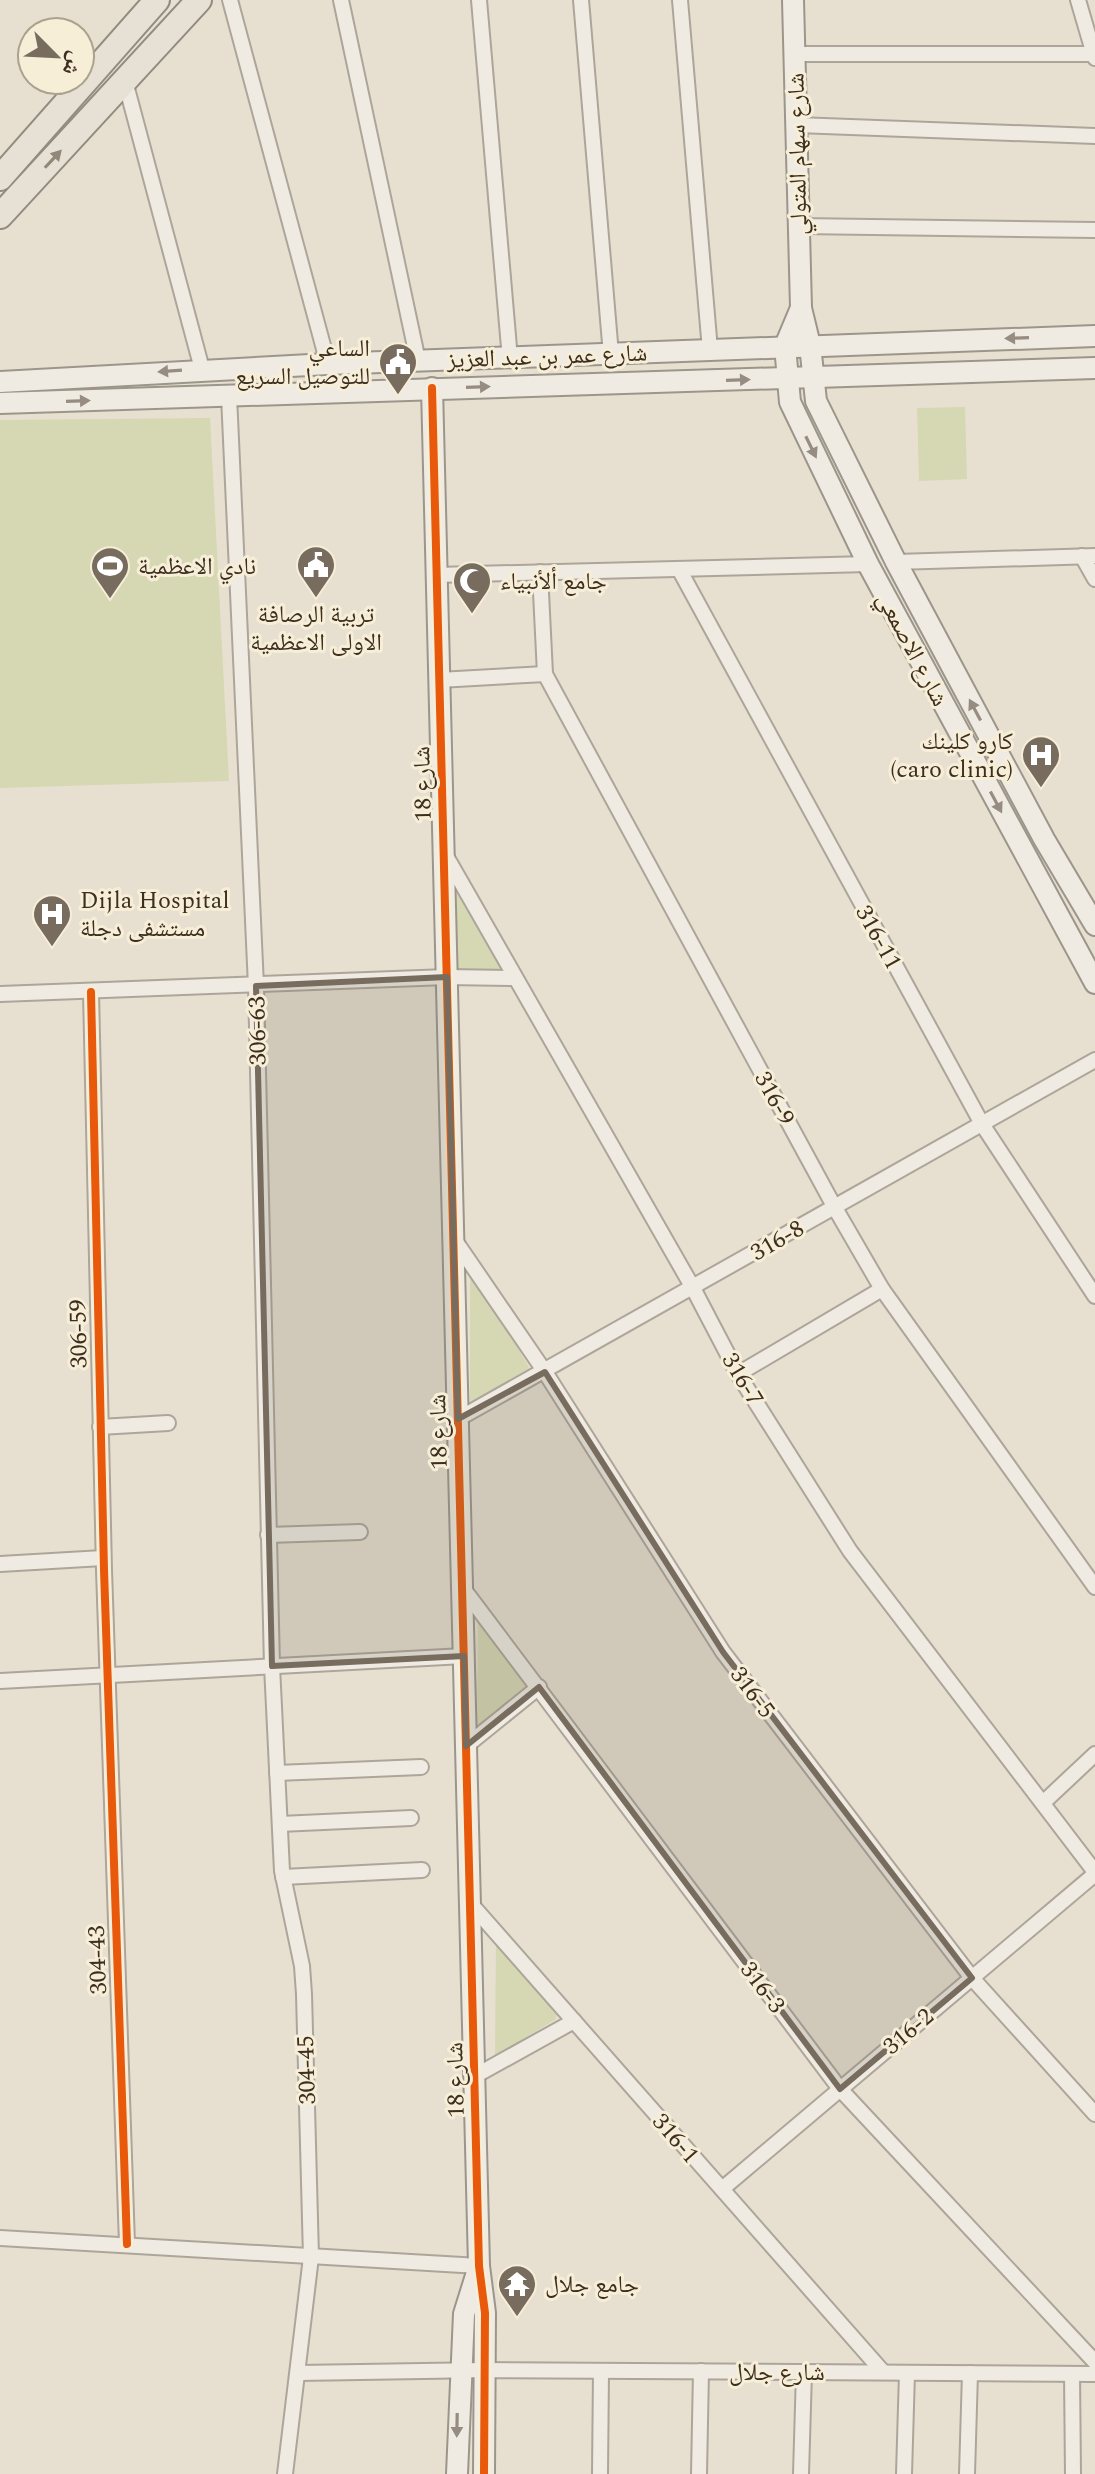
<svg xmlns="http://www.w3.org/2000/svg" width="1095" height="2474" viewBox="0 0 1095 2474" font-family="Spectral,'Noto Naskh Arabic',serif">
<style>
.green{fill:#d6d7b3}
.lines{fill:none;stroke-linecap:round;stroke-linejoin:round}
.street-casing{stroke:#ada599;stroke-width:18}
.secondary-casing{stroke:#9c958a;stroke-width:24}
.primary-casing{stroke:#928b80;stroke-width:28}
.street{stroke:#efebe3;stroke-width:14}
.secondary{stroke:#efebe3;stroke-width:20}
.primary{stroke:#e6e1d4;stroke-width:24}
.cycleway-casing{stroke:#f7eed8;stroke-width:13}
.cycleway{stroke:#e8590c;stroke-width:8}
.oneway{fill:#92887a}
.oneway2{fill:#968c82}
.marked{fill:#786c5e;fill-opacity:0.2;stroke:#786c5e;stroke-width:6;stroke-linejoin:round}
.labels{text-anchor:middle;stroke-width:6;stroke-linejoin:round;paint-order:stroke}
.street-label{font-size:24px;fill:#3d2e20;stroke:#f7eed8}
.poi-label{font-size:24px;fill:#3d2e20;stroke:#f7eed8;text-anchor:start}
</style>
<rect width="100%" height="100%" fill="#e7e0d1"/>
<g class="green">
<polygon points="965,407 967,479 919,481 917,408"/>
<polygon points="210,418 229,781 0,788 0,420"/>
<polygon points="457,879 504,971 457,970"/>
<polygon points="470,1266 530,1369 470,1402"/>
<polygon points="478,1611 528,1687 477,1729"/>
<polygon points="496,1937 558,2007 556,2019 495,2056"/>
</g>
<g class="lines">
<g class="street-casing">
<g id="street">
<polyline points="230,0 328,364"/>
<polyline points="341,0 418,361"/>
<polyline points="479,0 510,359"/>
<polyline points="581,0 611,355"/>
<polyline points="680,0 710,350"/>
<polyline points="1078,0 1095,58"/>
<polyline points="795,54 1095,54"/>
<polyline points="125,81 202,369"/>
<polyline points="797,125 1095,136"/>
<polyline points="799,226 1095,230"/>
<polyline points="229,396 256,986 272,1666 282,1871 302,1966 304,1994 311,2257 285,2474"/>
<polyline points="1082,556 1095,579"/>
<polyline points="896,562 1095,556"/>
<polyline points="679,569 982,1124 1095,1296"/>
<polyline points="540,572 545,674 835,1208 882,1289 1095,1587"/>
<polyline points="436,575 868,564"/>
<polyline points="439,680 545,674"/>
<polyline points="446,856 693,1288 738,1374 850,1551 1095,1872"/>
<polyline points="91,992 104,1570 127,2244"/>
<polyline points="0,994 447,977 515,978"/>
<polyline points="454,1239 545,1372 723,1652 972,1978 1095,2114"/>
<polyline points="738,1374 882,1289"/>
<polyline points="458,1419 1095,1060"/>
<polyline points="100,1427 168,1423"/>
<polyline points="268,1535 360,1532"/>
<polyline points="0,1564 103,1558"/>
<polyline points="462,1587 840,2089 1095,2362"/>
<polyline points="0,1681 464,1656"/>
<polyline points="466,1746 539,1687"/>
<polyline points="277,1773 421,1767"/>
<polyline points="1045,1801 1095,1754"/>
<polyline points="280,1824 411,1818"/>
<polyline points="283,1877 422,1870"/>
<polyline points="470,1903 883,2372"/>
<polyline points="475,2076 574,2021"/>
<polyline points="722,2189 1095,1874"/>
<polyline points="0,2238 479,2266"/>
<polyline points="298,2373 485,2370 1095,2374"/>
<polyline points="1072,2374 1073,2474"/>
<polyline points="600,2474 601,2371"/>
<polyline points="699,2474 701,2371"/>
<polyline points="801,2474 804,2372"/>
<polyline points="904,2474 907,2373"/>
<polyline points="967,2474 970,2373"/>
</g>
</g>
<g class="secondary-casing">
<g id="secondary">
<polyline points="793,0 801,308 810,345 816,401 896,562 1044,839 1095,925"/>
<polyline points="801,308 785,346 790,402 868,564 1095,983"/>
<polyline points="0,382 328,364 1095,336"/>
<polyline points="432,388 479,2266 485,2313 484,2474"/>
<polyline points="0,403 1095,368"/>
<polyline points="457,2474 464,2314 479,2266"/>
</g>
</g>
<g class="primary-casing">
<g id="primary">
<polyline points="0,178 157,0"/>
<polyline points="0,216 199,0"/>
</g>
</g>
<use href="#street" class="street"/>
<use href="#secondary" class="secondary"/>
<use href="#primary" class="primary"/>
<g class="cycleway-casing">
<g id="cycleway">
<polyline points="432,388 479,2266 485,2313 484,2474"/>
<polyline points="91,992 104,1570 127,2244"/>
</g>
</g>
<use href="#cycleway" class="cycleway"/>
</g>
<defs><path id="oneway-solid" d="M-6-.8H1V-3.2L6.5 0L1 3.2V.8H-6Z" transform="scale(2)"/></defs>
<use class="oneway" href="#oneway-solid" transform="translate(53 159) rotate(-47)"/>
<g class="oneway2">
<use href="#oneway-solid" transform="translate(1017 338) rotate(178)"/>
<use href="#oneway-solid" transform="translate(170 371) rotate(176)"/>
<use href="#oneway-solid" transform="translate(738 380) rotate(-2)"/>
<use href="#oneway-solid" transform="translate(478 387) rotate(-2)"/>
<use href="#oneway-solid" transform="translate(78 401) rotate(-2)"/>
<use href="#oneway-solid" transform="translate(811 447) rotate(64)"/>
<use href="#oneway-solid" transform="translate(975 710) rotate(-118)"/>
<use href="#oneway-solid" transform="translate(996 802) rotate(62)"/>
<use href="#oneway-solid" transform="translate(457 2425) rotate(91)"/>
</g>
<path class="marked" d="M447 977 458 1419 545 1372 723 1652 972 1978 840 2089 539 1687 466 1746 464 1656 272 1666 256 986Z"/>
<defs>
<g id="civic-pin" transform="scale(2)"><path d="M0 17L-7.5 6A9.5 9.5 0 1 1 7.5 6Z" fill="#786c5e" stroke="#f7eed8"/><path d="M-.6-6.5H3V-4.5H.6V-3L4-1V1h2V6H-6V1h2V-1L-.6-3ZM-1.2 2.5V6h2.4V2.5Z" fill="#fff"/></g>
<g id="stadium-pin" transform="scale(2)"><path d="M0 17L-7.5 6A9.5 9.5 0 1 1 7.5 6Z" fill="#786c5e" stroke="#f7eed8"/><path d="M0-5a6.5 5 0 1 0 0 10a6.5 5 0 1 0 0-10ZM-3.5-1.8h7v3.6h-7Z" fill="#fff"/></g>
<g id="mosque-pin" transform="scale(2)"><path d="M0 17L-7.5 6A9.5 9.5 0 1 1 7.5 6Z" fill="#786c5e" stroke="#f7eed8"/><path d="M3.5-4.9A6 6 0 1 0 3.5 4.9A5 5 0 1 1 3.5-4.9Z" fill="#fff"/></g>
<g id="hospital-pin" transform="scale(2)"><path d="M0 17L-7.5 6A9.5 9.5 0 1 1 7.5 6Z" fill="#786c5e" stroke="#f7eed8"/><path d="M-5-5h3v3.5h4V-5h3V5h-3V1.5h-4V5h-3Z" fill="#fff"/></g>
<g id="temple-pin" transform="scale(2)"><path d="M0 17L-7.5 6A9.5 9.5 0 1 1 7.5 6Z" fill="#786c5e" stroke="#f7eed8"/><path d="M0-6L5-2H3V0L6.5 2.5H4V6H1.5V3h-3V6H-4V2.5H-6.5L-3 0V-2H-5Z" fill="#fff"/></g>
</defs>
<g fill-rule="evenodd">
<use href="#civic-pin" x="398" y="362"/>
<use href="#civic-pin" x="316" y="565"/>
<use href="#stadium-pin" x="110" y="566"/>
<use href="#mosque-pin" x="472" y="581"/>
<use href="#hospital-pin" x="1041" y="755"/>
<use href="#hospital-pin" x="52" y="914"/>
<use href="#temple-pin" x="517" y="2284"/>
</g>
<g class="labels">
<g class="street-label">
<text transform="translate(797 154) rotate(-91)" y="8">شارع سهام المتولي</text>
<text transform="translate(547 356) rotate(-2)" y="8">شارع عمر بن عبد العزيز</text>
<text transform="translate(913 649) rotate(62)" y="8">شارع الاصمعي</text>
<text transform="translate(422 784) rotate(-91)" y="8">شارع 18</text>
<text transform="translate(879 937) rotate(61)" y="8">316-11</text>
<text transform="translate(257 1031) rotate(-91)" y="8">306-63</text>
<text transform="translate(775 1098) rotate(61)" y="8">316-9</text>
<text transform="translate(777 1240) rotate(-30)" y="8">316-8</text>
<text transform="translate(78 1334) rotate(-91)" y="8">306-59</text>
<text transform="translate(743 1379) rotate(59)" y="8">316-7</text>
<text transform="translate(438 1432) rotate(-91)" y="8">شارع 18</text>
<text transform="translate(753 1692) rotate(53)" y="8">316-5</text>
<text transform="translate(97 1960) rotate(-92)" y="8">304-43</text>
<text transform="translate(763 1987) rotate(53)" y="8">316-3</text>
<text transform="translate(908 2031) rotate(-40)" y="8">316-2</text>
<text transform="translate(306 2070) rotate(-92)" y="8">304-45</text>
<text transform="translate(455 2080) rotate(-91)" y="8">شارع 18</text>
<text transform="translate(676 2138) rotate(49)" y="8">316-1</text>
<text x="777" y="2380">شارع جلال</text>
</g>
<g class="poi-label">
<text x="370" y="356" text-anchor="end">الساعي<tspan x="370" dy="28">للتوصيل السريع</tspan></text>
<text x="138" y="574">نادي الاعظمية</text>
<text x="500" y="589">جامع ألأنبياء</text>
<text x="316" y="622" text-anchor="middle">تربية الرصافة<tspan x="316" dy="28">الاولى الاعظمية</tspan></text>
<text x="1013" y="749" text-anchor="end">كارو كلينك<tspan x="1013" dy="28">(caro clinic)</tspan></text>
<text x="80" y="908">Dijla Hospital<tspan x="80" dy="28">مستشفى دجلة</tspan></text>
<text x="545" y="2292">جامع جلال</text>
</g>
</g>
<g transform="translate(56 56) rotate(114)"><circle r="38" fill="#f7eed8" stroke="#ada18e" stroke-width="2"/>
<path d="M0-6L14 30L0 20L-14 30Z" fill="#786c5e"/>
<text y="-12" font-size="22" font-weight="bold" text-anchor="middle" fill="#3d2e20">ش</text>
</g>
</svg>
